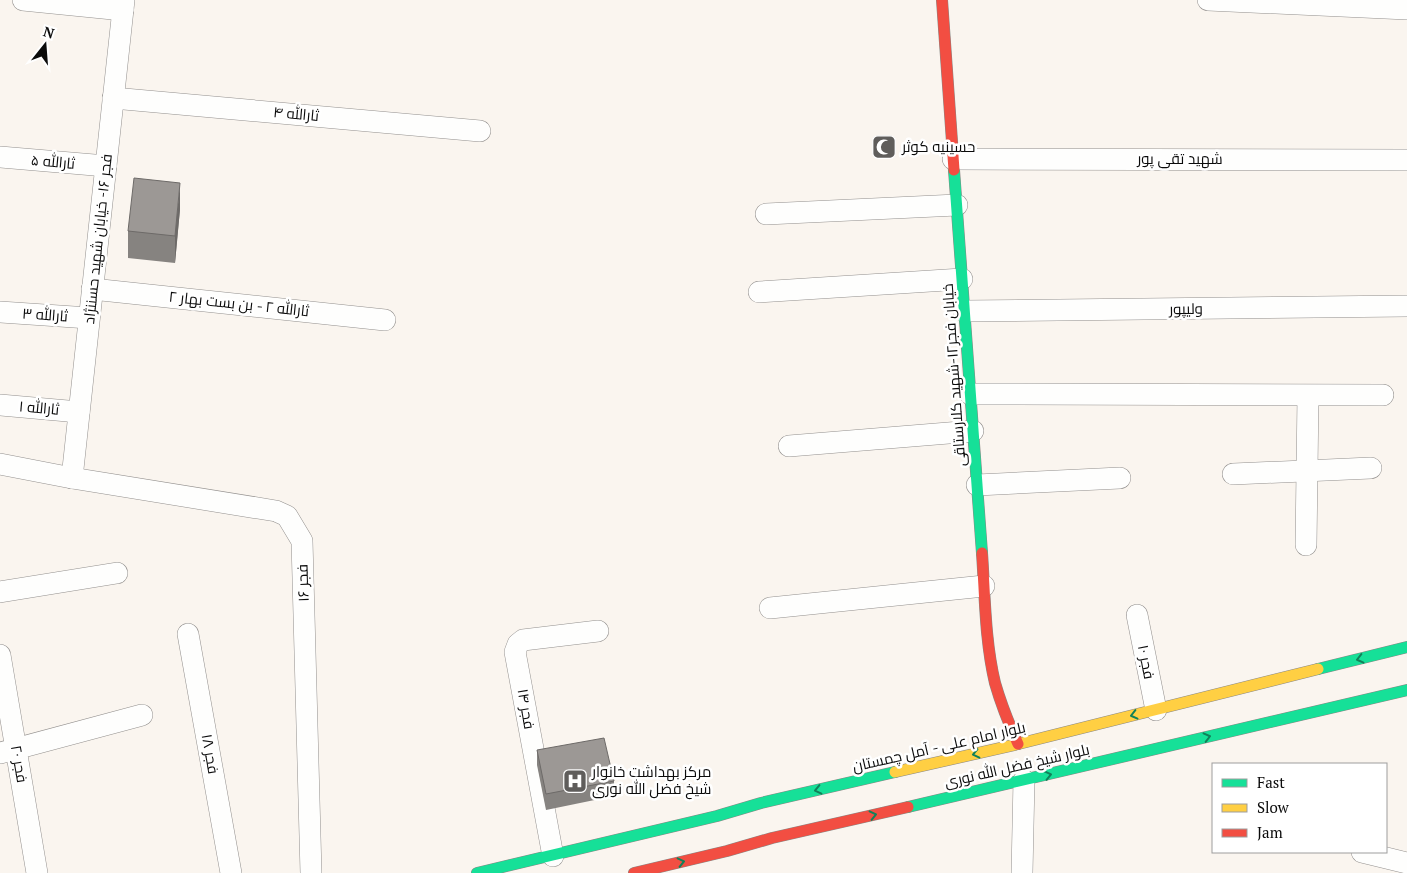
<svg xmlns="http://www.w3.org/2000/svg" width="1407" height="873" viewBox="0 0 1407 873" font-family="'PT Serif',Cairo,serif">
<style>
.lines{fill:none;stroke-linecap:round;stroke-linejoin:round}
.street-casing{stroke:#93908e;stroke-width:22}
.fast-casing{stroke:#898784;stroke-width:12}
.slow-casing{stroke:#898784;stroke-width:12}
.jam-casing{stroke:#898784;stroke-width:12}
.street{stroke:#fefefd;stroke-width:21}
.fast{stroke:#16e098;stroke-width:11}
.slow{stroke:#ffcf43;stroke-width:11}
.jam{stroke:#f24e42;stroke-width:11}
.wall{fill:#868380}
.shaded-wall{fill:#6d6a68}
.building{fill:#9c9895;stroke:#6d6a68}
.oneway{stroke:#118059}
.labels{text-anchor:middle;stroke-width:5;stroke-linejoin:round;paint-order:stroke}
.street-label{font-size:15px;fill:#0b0b0b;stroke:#fff}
.poi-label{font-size:15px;fill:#0b0b0b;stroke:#fff;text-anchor:start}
</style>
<rect width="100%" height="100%" fill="#faf5ef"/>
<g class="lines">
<g class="street-casing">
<g id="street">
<polyline points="23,0 123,10"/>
<polyline points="1208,0 1407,9"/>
<polyline points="113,98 480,131"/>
<polyline points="0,157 106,166"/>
<polyline points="953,159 1407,160"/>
<polyline points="766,214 957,205"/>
<polyline points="92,289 385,320"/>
<polyline points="759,292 962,279"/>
<polyline points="964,311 1407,306"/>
<polyline points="0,312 89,318"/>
<polyline points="970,394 1383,395"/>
<polyline points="0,405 79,412"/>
<polyline points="789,446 973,431"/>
<polyline points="0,464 72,478 276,511 287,516 302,541 311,873"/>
<polyline points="1233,474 1371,468"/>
<polyline points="72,478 124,0"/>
<polyline points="977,485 1120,478"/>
<polyline points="1306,545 1308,396"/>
<polyline points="0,592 117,573"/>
<polyline points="770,608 984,586"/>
<polyline points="1137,615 1156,710"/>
<polyline points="188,634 231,873"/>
<polyline points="0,655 37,873"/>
<polyline points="0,753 142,715"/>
<polyline points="1362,852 1407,863"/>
<polyline points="553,856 515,652 518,644 523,640 598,631"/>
<polyline points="1022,873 1024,780"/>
</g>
</g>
<g class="fast-casing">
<g id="fast">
<polyline points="954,170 982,553"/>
<polyline points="1318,669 1407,647"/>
<polyline points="908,807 1407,690"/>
<polyline points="477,873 717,816 761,803 895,772"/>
</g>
</g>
<g class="slow-casing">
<polyline id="slow" points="895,772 1018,744 1318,669"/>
</g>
<g class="jam-casing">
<g id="jam">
<polyline points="942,0 954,170"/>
<path d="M982 553C985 596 985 641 995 683 1001 704 1009 724 1018 744"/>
<polyline points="634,873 727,851 772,838 908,807"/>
</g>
</g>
<use href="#street" class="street"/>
<use href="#fast" class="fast"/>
<use href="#slow" class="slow"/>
<use href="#jam" class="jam"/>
</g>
<g class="wall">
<polygon points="180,209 175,263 128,258 128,231"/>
<polygon points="537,750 614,781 614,796 546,810 537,765"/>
</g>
<polygon class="shaded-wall" points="180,183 180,209 175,263 175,236"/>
<g class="building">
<polygon points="134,178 180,183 175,236 128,231"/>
<polygon points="604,738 614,781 546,794 537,750"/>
</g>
<defs><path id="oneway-chevron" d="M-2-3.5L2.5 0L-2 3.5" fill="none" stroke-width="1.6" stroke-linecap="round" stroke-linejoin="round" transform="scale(1.25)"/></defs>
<g class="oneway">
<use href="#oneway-chevron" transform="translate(1360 659) rotate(166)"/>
<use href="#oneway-chevron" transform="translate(1134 715) rotate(166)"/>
<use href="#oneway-chevron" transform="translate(1207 737) rotate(-14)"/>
<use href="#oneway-chevron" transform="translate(976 754) rotate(167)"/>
<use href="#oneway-chevron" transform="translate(1048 775) rotate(-13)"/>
<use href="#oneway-chevron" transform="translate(818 790) rotate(167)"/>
<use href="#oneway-chevron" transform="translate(873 815) rotate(-13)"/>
<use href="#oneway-chevron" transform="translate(681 862) rotate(-13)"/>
</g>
<defs>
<g id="mosque-square" transform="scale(1.25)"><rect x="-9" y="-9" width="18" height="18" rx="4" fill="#5f5d5b" stroke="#fff"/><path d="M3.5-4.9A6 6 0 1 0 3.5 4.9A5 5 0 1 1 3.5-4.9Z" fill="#fff"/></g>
<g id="hospital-square" transform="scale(1.25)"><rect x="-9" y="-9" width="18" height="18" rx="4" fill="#5f5d5b" stroke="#fff"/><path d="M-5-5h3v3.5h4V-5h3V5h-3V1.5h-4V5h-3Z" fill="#fff"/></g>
</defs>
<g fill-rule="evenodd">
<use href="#mosque-square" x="884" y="147"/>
<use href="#hospital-square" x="575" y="781"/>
</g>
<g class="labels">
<g class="street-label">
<text transform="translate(296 114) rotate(5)" y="5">ثارالله ۴</text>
<text x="1180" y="164">شهید تقی پور</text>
<text transform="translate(53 162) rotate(5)" y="5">ثارالله ۵</text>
<text transform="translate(98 239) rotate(-84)" y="5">فجر ۱۶- خیابان شهید حسننژاد</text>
<text transform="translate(239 304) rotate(6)" y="5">ثارالله ۲ - بن بست بهار ۲</text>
<text transform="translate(1186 309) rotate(-1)" y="5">ولیپور</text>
<text transform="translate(45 315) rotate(4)" y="5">ثارالله ۳</text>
<text transform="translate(954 375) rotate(-94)" y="5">خيابان فجر۱۲-شهيد كلارستاقی</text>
<text transform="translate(39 408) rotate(5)" y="5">ثارالله ۱</text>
<text transform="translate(303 583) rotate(-92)" y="5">فجر ۱۶</text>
<text transform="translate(1146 662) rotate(79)" y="5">فجر ۱۰</text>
<text transform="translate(526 709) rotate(80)" y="5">فجر ۱۴</text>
<text transform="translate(939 747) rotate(-13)" y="5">بلوار امام علی - آمل چمستان</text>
<text transform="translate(210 754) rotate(80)" y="5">فجر ۱۸</text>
<text transform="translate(19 764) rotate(80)" y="5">فجر ۲۰</text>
<text transform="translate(1017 766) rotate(-13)" y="5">بلوار شیخ فضل الله نوری</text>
</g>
<g class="poi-label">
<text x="902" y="152">حسینیه کوثر</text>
<text x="592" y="777">مرکز بهداشت خانوار<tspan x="592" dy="17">شیخ فضل الله نوری</tspan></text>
</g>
</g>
<rect x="1212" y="763" width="175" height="90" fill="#ffffff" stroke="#9d9d9d"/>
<rect x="1222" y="779" width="25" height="8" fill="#16e098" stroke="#9d9d9d"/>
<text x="1257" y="788" font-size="15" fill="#0b0b0b">Fast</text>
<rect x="1222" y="804" width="25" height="8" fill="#ffcf43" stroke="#9d9d9d"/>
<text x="1257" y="813" font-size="15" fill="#0b0b0b">Slow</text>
<rect x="1222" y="829" width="25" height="8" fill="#f24e42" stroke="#9d9d9d"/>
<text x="1257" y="838" font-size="15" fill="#0b0b0b">Jam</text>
<g transform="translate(45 45) rotate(17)" stroke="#ffffff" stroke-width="4" paint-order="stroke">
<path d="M0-4L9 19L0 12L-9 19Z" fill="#0b0b0b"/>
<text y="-8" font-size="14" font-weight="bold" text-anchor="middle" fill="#0b0b0b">N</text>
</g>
</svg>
